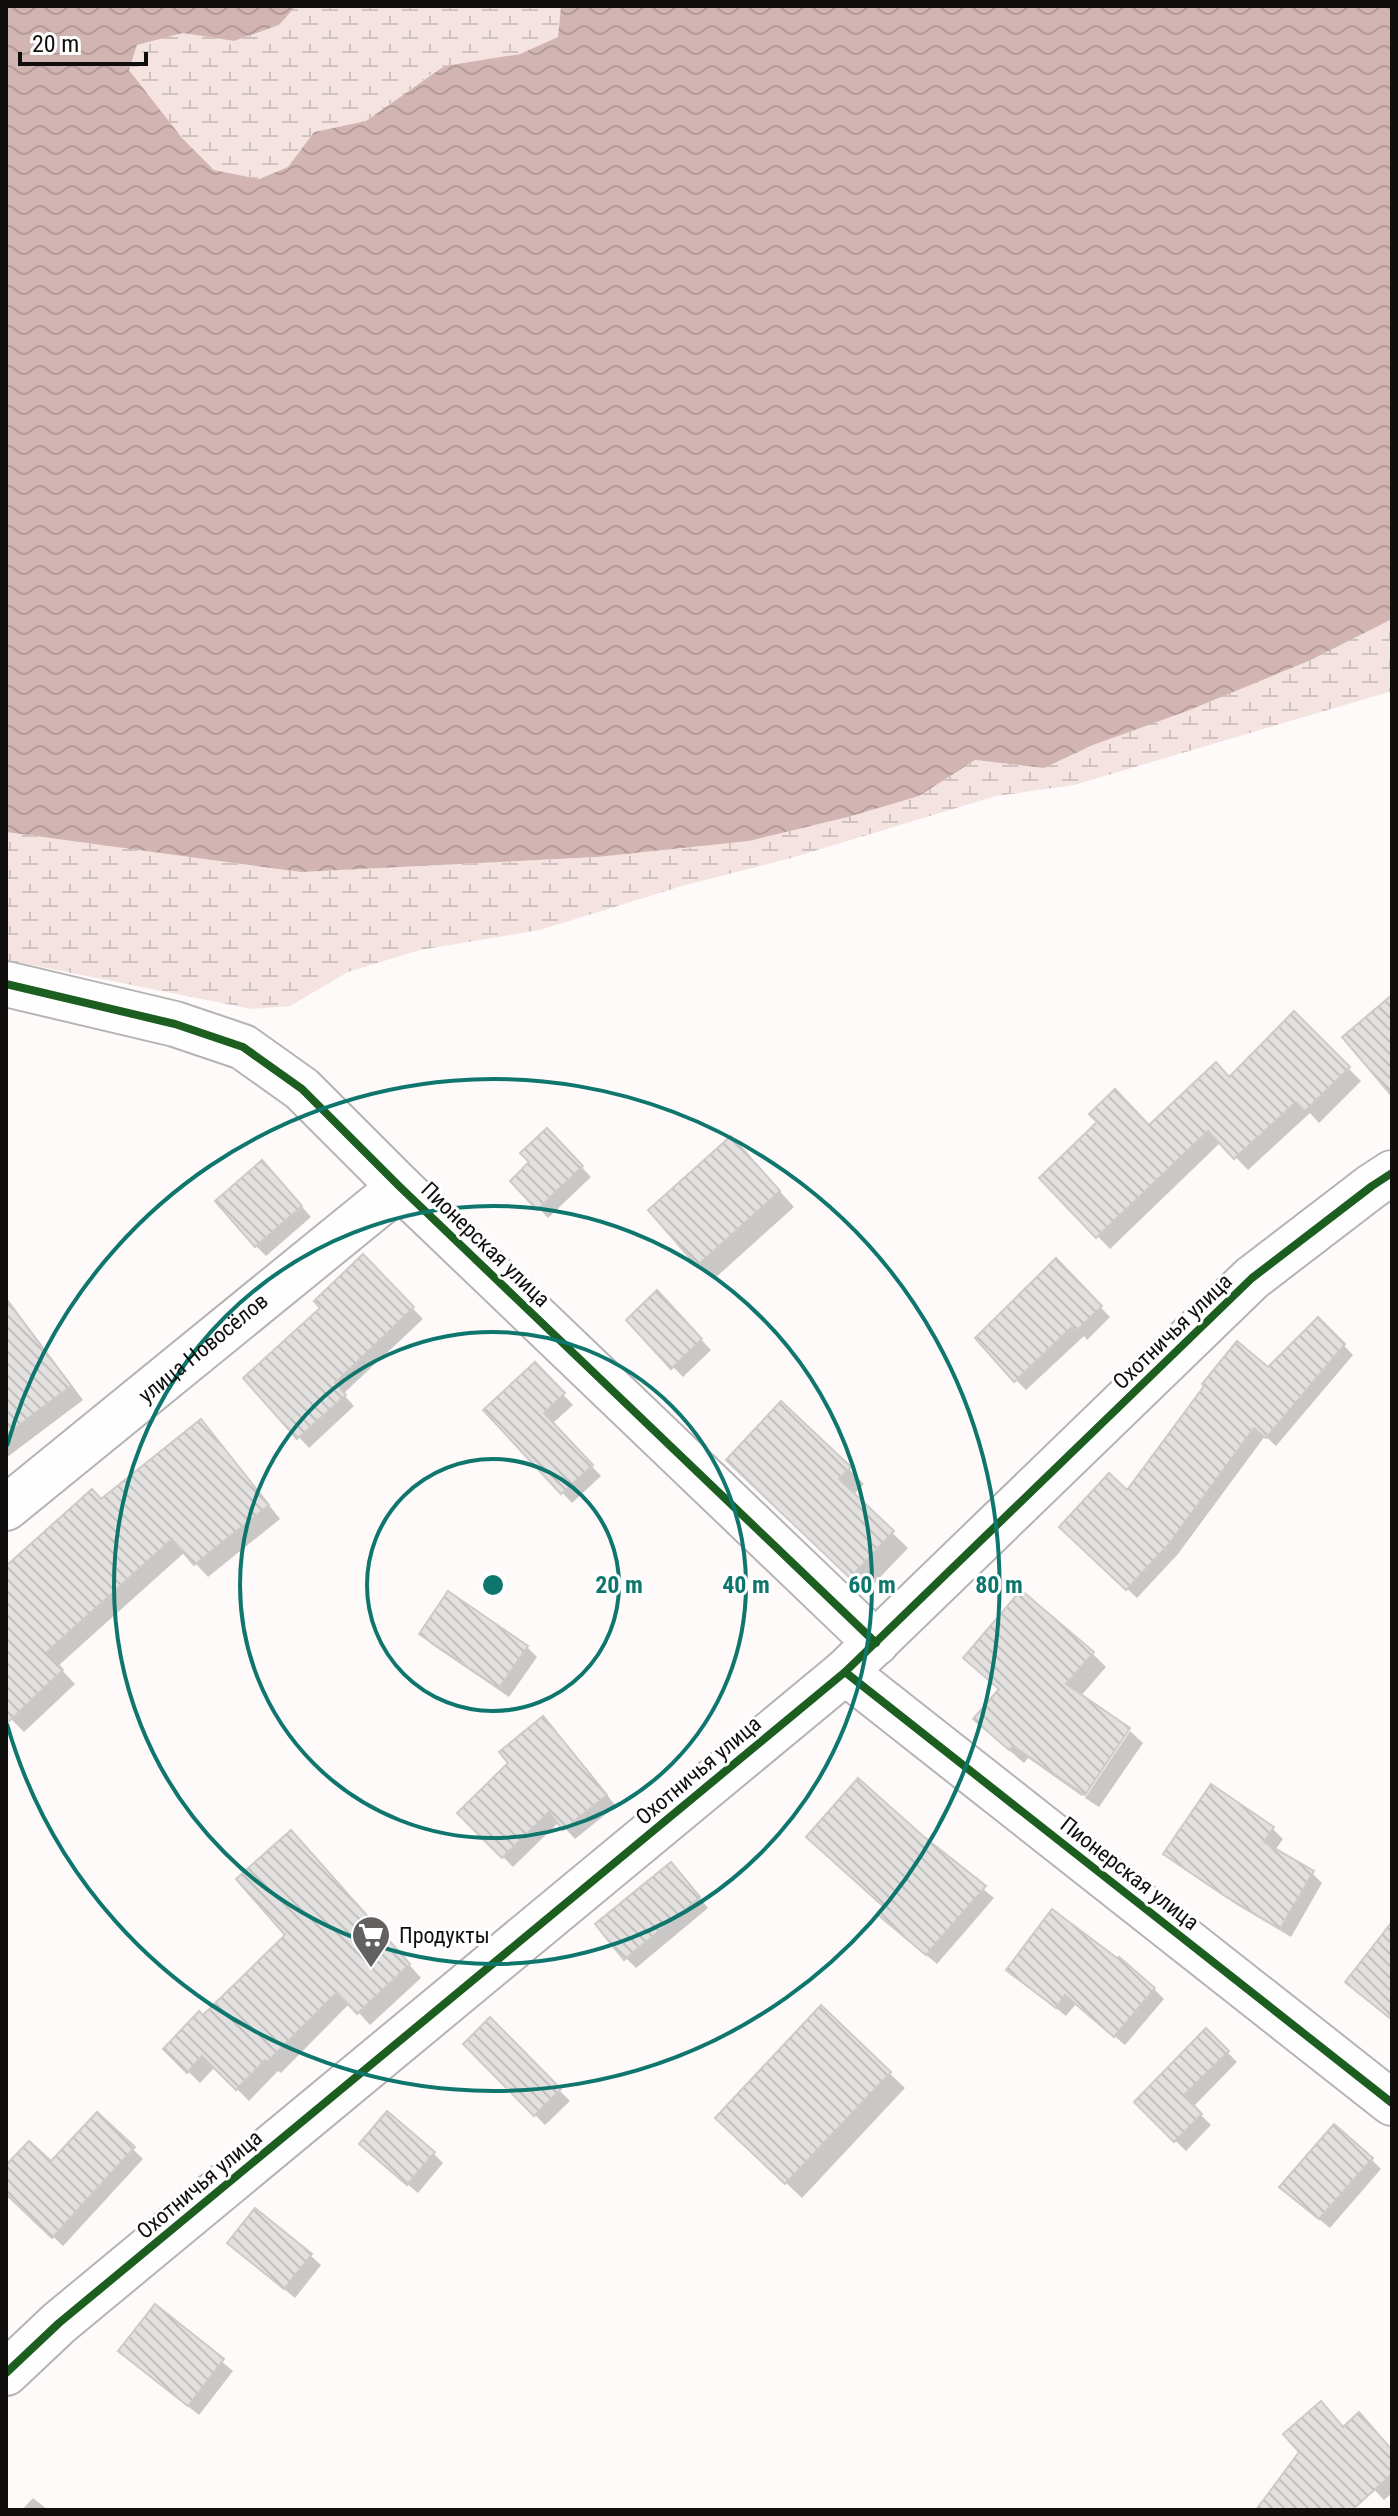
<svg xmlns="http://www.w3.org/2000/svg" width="1398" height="2516" viewBox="0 0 1398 2516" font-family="'Roboto Condensed',sans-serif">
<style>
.wetland{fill:url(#wetland-marsh)}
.water{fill:url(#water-waves)}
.shadow{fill:#0003}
.building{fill:url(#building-back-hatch);stroke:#cdcbca;stroke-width:2}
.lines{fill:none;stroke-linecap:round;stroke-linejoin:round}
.street-casing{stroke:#b5b3b3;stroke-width:48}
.street{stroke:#fffefe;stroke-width:44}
.cycleway-casing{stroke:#fff;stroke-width:13}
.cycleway{stroke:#1b5e20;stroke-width:8}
.ring{fill:none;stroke:#0f766e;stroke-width:4}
.labels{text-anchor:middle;stroke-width:6;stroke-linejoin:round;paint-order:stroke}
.street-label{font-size:22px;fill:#100f0e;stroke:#fff}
.poi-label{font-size:22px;fill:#100f0e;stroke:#fff;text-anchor:start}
.centre{fill:#0f766e;stroke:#fff;stroke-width:4}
.ring-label{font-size:24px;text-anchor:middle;font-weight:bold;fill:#0f766e;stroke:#fff;stroke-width:6;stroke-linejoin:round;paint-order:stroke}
</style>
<defs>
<pattern id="wetland-marsh" width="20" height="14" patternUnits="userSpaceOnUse" patternTransform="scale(2)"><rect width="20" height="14" fill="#f4e3e1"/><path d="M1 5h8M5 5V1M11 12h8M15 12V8" fill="none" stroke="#d0c2c0"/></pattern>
<pattern id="water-waves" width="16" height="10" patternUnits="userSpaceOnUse" patternTransform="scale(2)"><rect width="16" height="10" fill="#d2b5b2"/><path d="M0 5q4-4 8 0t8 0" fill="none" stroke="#b39a98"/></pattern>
<pattern id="building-back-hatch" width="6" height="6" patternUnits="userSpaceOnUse" patternTransform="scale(2)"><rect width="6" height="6" fill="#e3e1e0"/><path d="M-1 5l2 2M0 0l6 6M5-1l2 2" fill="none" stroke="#c2c0bf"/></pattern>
</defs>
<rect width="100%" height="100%" fill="#fdfaf9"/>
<g class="wetland">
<polygon points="296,6 561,6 559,37 520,54 443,66 366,121 314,132 288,167 259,179 214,170 182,138 129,70 137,45 183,33 234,41 279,25"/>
<polygon points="1392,619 1392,691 1074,785 996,796 791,858 682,886 540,930 420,950 348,972 290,1006 252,1009 6,960 6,832 301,872 597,857 749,841 848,817 919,796 975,760 1044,768 1093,745 1311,660"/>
</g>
<polygon class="water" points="6,6 296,6 279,25 234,41 183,33 137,45 129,70 182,138 214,170 259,179 288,167 314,132 366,121 444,66 520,54 558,37 561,6 1392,6 1392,619 1311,660 1187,711 1093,745 1044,768 975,760 919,796 848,817 749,841 597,857 301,872 6,832"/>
<g class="shadow">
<polygon points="1294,1014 1361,1081 1319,1123 1310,1113 1248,1170 1221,1142 1110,1249 1042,1178 1150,1127 1230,1079"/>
<polygon points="557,1141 591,1177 548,1218 513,1181"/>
<polygon points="746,1154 794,1207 714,1279 699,1264"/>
<polygon points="272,1173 311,1217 266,1256 256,1246"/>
<polygon points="363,1257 423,1319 343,1394 354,1406 309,1448 245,1378 323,1308"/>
<polygon points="1056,1261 1110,1317 1087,1340 1084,1336 1026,1390 1016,1380"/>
<polygon points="657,1293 711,1350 683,1377 628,1321"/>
<polygon points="6,1297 83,1400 6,1458"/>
<polygon points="1318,1319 1353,1355 1276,1446 1265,1436 1178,1554 1137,1598 1062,1527 1128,1493 1268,1370"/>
<polygon points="535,1365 573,1405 552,1424 601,1476 572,1503 486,1411"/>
<polygon points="201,1422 214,1435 280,1519 208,1577 185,1552 58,1666 75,1684 24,1732 8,1716 6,1717 6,1568 101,1501"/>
<polygon points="849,1469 864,1484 853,1495 908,1548 867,1591 744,1475"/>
<polygon points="421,1634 527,1647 537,1657 509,1697 431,1644"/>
<polygon points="1092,1653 1106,1667 1080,1697 1127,1729 1082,1796 1028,1758 1024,1763 989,1733"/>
<polygon points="553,1728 616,1806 575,1839 559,1822 513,1867 460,1813"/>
<polygon points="1130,1731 1143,1743 1099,1807 1085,1798"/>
<polygon points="1273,1829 1283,1839 1275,1850 1312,1873 1322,1883 1291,1937 1237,1905 1176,1864 1166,1854"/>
<polygon points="921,1837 994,1898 937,1964 889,1924 886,1907"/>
<polygon points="304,1845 421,1978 370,2025 350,2003 281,2073 278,2071 249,2101 215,2067 200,2083 165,2049 203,2018 288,1935"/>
<polygon points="681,1874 708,1908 636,1968 626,1958"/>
<polygon points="1008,1970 1154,1989 1164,1999 1125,2045 1076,2004 1066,2016"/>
<polygon points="821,2008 905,2088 802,2198 733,2133"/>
<polygon points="490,2020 570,2101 545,2125 466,2044"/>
<polygon points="1206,2031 1237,2062 1193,2107 1211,2125 1186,2151 1136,2102"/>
<polygon points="97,2114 143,2159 63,2246 6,2191 6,2168 51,2164"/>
<polygon points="433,2153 443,2163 418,2193 372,2154"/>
<polygon points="1371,2159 1381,2169 1330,2228 1292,2197"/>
<polygon points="240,2253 311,2256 321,2265 295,2298"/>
<polygon points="156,2307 233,2371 199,2415 130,2361"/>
<polygon points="1343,2429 1392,2452 1392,2493 1384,2500 1371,2486 1353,2510 1259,2510"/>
<polygon points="33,2498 48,2510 22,2510"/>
</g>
<g class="building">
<polygon points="1392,995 1392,1096 1342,1037"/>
<polygon points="1294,1011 1350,1067 1305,1111 1296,1102 1234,1159 1208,1131 1096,1238 1039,1178 1097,1122 1089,1114 1115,1089 1149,1125 1216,1062 1229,1077"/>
<polygon points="547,1128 583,1166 537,1210 510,1181 529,1162 520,1153"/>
<polygon points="731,1136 780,1191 697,1266 648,1210"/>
<polygon points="262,1160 302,1206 255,1247 215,1201"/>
<polygon points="363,1254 414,1307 335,1383 346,1395 297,1439 243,1378 320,1308 314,1301"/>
<polygon points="1056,1258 1102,1306 1076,1331 1072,1327 1014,1382 975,1338"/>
<polygon points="657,1290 702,1339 671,1369 626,1320"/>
<polygon points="6,1299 71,1386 6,1435"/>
<polygon points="1318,1317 1345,1344 1266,1438 1254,1428 1169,1544 1126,1590 1059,1527 1109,1473 1127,1490 1204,1386 1202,1384 1237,1341 1268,1367"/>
<polygon points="535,1362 565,1393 544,1413 593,1465 561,1494 483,1410"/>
<polygon points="781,1401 851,1467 839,1479 894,1531 850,1578 726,1460"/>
<polygon points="201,1419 269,1505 194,1565 172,1539 47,1652 63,1670 6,1724 6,1566 92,1489 101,1499"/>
<polygon points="1021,1590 1094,1652 1066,1684 1130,1728 1085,1795 1013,1746 1009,1750 973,1719 999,1689 963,1658"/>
<polygon points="448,1591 528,1646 499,1688 419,1634"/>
<polygon points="543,1716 607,1795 563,1830 549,1812 502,1858 457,1813 508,1763 499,1752"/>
<polygon points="858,1778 923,1836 986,1886 926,1955 877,1914 884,1907 806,1837"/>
<polygon points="1211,1784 1274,1827 1264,1842 1314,1871 1280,1929 1225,1896 1163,1854"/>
<polygon points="291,1830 410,1964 357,2014 337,1992 267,2062 265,2060 236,2090 202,2056 187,2073 163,2049 199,2011 203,2015 285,1935 236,1879"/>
<polygon points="671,1862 700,1897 624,1960 595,1924"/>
<polygon points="1052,1909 1117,1958 1119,1957 1155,1988 1114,2037 1065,1995 1056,2008 1006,1970"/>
<polygon points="1392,1922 1392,2020 1345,1982"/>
<polygon points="821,2005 891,2072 785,2184 715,2118"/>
<polygon points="490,2017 561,2089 534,2116 463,2044"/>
<polygon points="1206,2028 1229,2051 1184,2095 1202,2114 1174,2142 1134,2102"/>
<polygon points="387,2111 435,2152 407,2185 359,2144"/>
<polygon points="97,2112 135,2147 52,2238 6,2194 6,2165 29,2141 51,2161"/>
<polygon points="1334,2124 1373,2158 1319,2219 1279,2187"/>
<polygon points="255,2208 312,2254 284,2289 227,2243"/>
<polygon points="155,2304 224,2359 188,2406 118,2351"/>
<polygon points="1321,2401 1343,2427 1359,2412 1392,2450 1392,2474 1352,2510 1256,2510 1299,2452 1283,2434"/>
</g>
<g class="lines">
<g class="street-casing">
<g id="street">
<polyline points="6,984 175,1024 243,1047 302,1089 400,1187 876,1643"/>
<path id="s1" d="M6 1508 400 1187"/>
<polyline points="845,1672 1392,2103"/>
<polyline points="6,2373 59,2323 845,1672 1252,1278 1372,1186 1392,1173"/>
</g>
</g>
<use href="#street" class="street"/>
<g class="cycleway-casing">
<g id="cycleway">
<polyline points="6,984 175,1024 243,1047 302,1089 400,1187 876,1643"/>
<polyline points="845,1672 1392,2103"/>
<polyline points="6,2373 59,2323 845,1672 1252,1278 1372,1186 1392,1173"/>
</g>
</g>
<use href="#cycleway" class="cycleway"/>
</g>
<g class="ring">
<circle cx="493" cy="1585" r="126"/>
<circle cx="493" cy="1585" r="253"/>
<circle cx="493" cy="1585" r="379"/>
<path d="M7 1446A506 506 0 1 1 7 1724"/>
</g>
<defs>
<g id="supermarket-pin" transform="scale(2)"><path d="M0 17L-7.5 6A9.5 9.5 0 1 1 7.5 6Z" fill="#636160" stroke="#fff"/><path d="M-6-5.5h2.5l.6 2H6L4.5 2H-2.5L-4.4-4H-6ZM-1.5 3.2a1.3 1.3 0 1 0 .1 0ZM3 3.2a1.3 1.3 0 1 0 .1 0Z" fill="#fff"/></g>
</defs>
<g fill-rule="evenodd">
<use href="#supermarket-pin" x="371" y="1935"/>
</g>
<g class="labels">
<g class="street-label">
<text transform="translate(486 1244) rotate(44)" y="8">Пионерская улица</text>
<text transform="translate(1172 1331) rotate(-44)" y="8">Охотничья улица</text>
<text dy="8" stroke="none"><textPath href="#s1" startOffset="254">улица Новосёлов</textPath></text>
<text transform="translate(698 1770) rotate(-40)" y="8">Охотничья улица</text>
<text transform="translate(1130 1873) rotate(38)" y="8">Пионерская улица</text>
<text transform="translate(199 2184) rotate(-40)" y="8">Охотничья улица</text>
</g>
<g class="poi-label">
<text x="399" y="1943">Продукты</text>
</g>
</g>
<circle cx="493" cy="1585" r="12" class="centre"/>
<g class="ring-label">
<text x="619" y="1593">20 m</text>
<text x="746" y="1593">40 m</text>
<text x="872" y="1593">60 m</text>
<text x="999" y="1593">80 m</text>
</g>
<rect width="1398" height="2516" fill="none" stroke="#100f0e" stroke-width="16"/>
<path d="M20 52v12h126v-12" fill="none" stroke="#100f0e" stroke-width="4"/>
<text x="32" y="52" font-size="24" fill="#100f0e" stroke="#ffffff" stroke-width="6" paint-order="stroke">20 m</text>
</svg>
